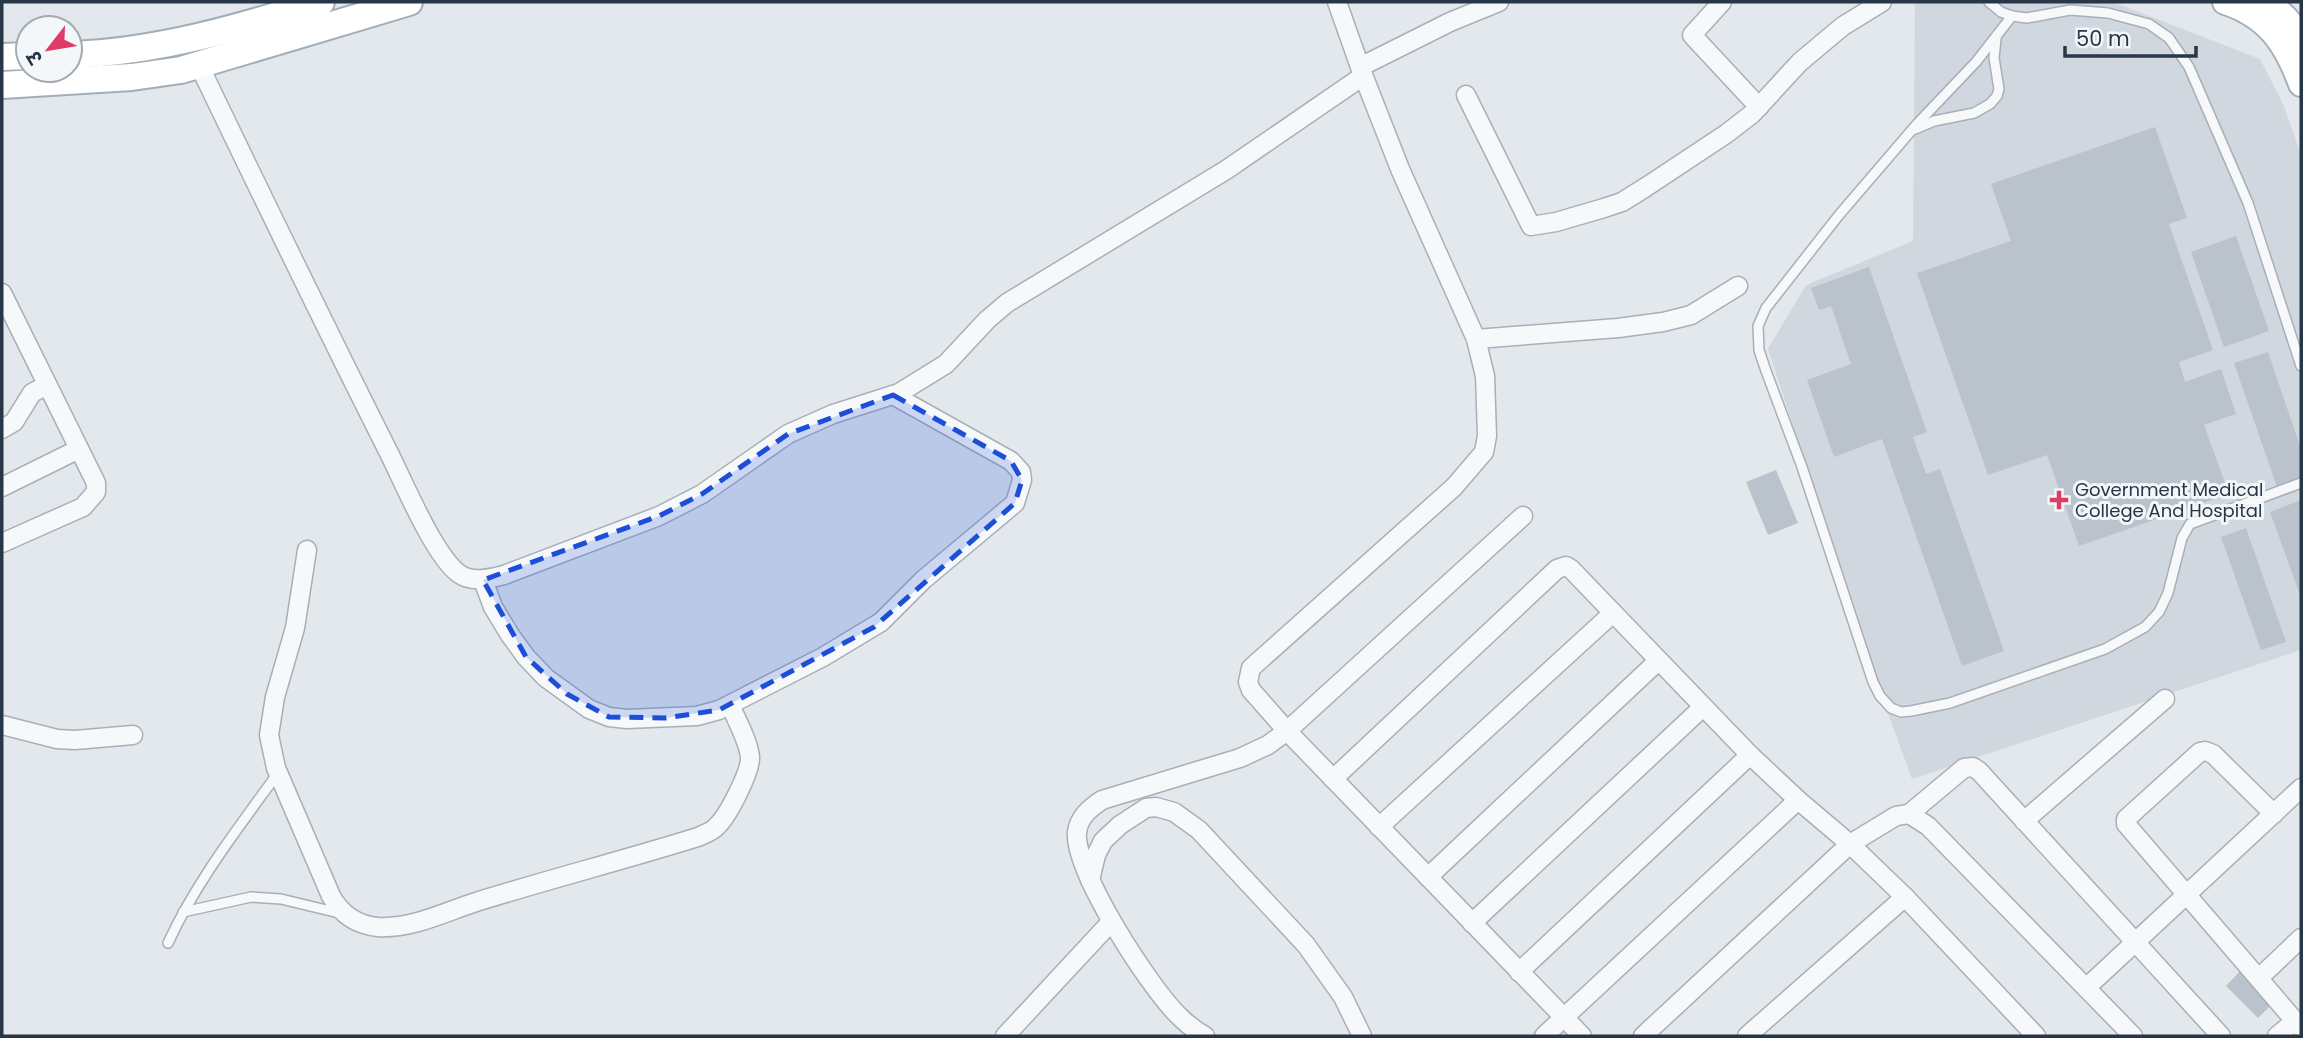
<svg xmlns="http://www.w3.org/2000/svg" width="2303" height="1038" viewBox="0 0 2303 1038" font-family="Poppins,'Noto Sans Devanagari',sans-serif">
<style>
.built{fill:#d1d7df}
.building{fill:#bac2cb}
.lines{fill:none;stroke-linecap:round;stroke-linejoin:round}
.lane-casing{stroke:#a7afb8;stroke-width:12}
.street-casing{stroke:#a7afb8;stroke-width:21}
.secondary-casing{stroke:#a7afb8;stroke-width:28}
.primary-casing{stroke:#a1aeba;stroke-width:30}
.lane{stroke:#f7f8fa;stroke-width:9}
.street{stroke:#f7f8fa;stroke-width:18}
.secondary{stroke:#fff;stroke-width:24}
.primary{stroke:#fff;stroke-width:26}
.marked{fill:#1d4ed8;fill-opacity:0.2;stroke:#1d4ed8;stroke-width:5;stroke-dasharray:14 9;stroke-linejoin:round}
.poi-dot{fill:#de3c67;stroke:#f3f7f9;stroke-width:2.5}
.labels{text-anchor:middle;stroke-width:6;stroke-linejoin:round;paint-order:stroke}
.poi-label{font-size:18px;fill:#283747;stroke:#f3f7f9;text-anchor:start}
</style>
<rect width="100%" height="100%" fill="#e3e8ed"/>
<polygon class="built" points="1915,2 2113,2 2260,59 2284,106 2301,155 2301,650 1912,779 1879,689 1768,349 1806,285 1913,241"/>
<g class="building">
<polygon points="2155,127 2187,218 2169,224 2213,350 2179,362 2185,382 2221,369 2236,414 2204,425 2229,494 2079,546 2047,455 1988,475 1917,273 2011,241 1991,184"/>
<polygon points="2236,236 2269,331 2224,347 2191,252"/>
<polygon points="1869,267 1927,432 1913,437 1926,474 1940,469 2004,651 1962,666 1882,439 1834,457 1807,380 1851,364 1831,306 1819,310 1811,288"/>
<polygon points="2268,352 2301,449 2301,479 2277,487 2234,363"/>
<polygon points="1776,470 1798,523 1768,535 1746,482"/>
<polygon points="2301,500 2301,598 2270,512"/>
<polygon points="2246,528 2286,642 2261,650 2221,537"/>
<polygon points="2243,968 2276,1000 2258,1018 2226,986"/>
</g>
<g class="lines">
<g class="lane-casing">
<g id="lane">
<polyline points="1989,2 2001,12 2012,16 2027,18 2070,10 2108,13 2149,24 2169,38 2189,67 2248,203 2301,366"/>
<polyline points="2012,16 1976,62 1917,124 1839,215 1766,308 1758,326 1759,350 1766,371 1802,467 1873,682 1880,696 1891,708 1901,712 1911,711 1950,703 2105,649 2145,627 2159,612 2168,593 2182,538 2190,524 2301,483"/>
<polyline points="1915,129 1934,121 1974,113 1990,104 1997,96 1999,89 1994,58 1996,39"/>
<polyline points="183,912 251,897 281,899 343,914"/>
<path d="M168 943C196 882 239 827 278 773"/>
</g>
</g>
<g class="street-casing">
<g id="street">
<polyline points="1337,2 1360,67 1400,169 1476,339 1485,376 1487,436 1484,452 1454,487 1251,668 1248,682 1251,690 1287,731 1582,1036"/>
<polyline points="1722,2 1692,35 1759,107"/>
<path d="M199 65C261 194 324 324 389 453 404 483 433 553 458 573 471 583 488 579 504 575L659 516 702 494 788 434 833 414 899 393 946 364 987 320 1007 303 1226 170 1363 76"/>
<polyline points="1360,67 1450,22 1499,2"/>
<polyline points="1466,95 1531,226 1556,222 1604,208 1622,202 1646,187 1726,134 1752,114 1800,62 1843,26 1882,2"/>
<polyline points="2,293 96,483 96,492 83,507 2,543"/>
<polyline points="1476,339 1618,328 1663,322 1691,315 1738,286"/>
<polyline points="2,429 14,422 32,393 47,385"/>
<polyline points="2,487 79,449"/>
<path d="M307 550 295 628 275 697 269 735 276 768 331 896C341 914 356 925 378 927 412 929 445 912 476 902 550 879 624 860 698 837 704 834 712 832 717 826 728 816 751 771 750 757 748 740 737 721 730 705"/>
<polyline points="483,580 493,607 510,635 526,657 546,678 589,709 609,717 627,719 697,716 719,710 823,657 881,622 923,580 1015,503 1022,480 1021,472 1011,461 893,395"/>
<polyline points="2,725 57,739 75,740 133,735"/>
<polyline points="1333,779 1557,569 1566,566 1571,569 1750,755 1798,800 1850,844 1905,897 2036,1036"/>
<polyline points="1909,814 1964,768 1973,767 1979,771 2221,1036"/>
<polyline points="2274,814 2213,754 2205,751 2200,752 2126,819 2126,824 2301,1028"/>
<polyline points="2024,821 2165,699"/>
<polyline points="1379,827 1613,613"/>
<polyline points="1428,877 1658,661"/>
<polyline points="1090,880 1096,855 1103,841 1120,825 1146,808 1156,807 1174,812 1199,830 1306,945 1343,997 1362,1036"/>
<polyline points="1472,923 1703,707"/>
<polyline points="1519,972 1750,755"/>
<polyline points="2259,978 2301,938"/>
<polyline points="2086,988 2301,788"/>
<polyline points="1005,1036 1111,922"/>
<path d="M1205 1036C1196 1031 1187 1024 1180 1017 1151 990 1073 870 1077 832 1079 817 1090 808 1102 800L1240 758 1268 745 1287 731 1523 516"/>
<polyline points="1544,1036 1798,800"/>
<polyline points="1643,1036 1850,844 1896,816 1909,814 1928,826 2133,1036"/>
<polyline points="1747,1036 1905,897"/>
<polyline points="2277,1036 2295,1021"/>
</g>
</g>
<g class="secondary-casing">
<g id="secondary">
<path d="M2225 2C2268 16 2286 43 2301 84"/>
<path d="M2264 2C2283 12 2292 23 2301 42"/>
</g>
</g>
<g class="primary-casing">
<g id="primary">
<path d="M70 55C156 52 239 28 321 2"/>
<polyline points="2,57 28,56"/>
<polyline points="2,85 132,77 181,70 409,2"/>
</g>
</g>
<use href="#lane" class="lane"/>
<use href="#street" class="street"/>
<use href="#secondary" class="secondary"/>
<use href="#primary" class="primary"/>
</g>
<path class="marked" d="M893 395 1011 461 1022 480 1015 503 874 627 719 710 665 718 609 717 567 694 526 657 483 580 659 516 702 494 788 434Z"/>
<path class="poi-dot" d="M2055.5 489.5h7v7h7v7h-7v7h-7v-7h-7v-7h7z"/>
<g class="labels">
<g class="poi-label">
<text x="2075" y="496">Government Medical<tspan x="2075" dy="21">College And Hospital</tspan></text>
</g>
</g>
<rect width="2303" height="1038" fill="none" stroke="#283747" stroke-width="7"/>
<g transform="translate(49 49) rotate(239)"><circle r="33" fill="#f3f7f9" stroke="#a2aab2" stroke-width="2"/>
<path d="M0-5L12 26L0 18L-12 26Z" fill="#de3c67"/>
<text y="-10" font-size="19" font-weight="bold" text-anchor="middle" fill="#283747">उ</text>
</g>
<path d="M2065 46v10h131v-10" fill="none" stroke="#283747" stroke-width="3.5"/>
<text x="2076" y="46" font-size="21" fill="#283747" stroke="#f3f7f9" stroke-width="5" paint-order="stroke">50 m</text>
</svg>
